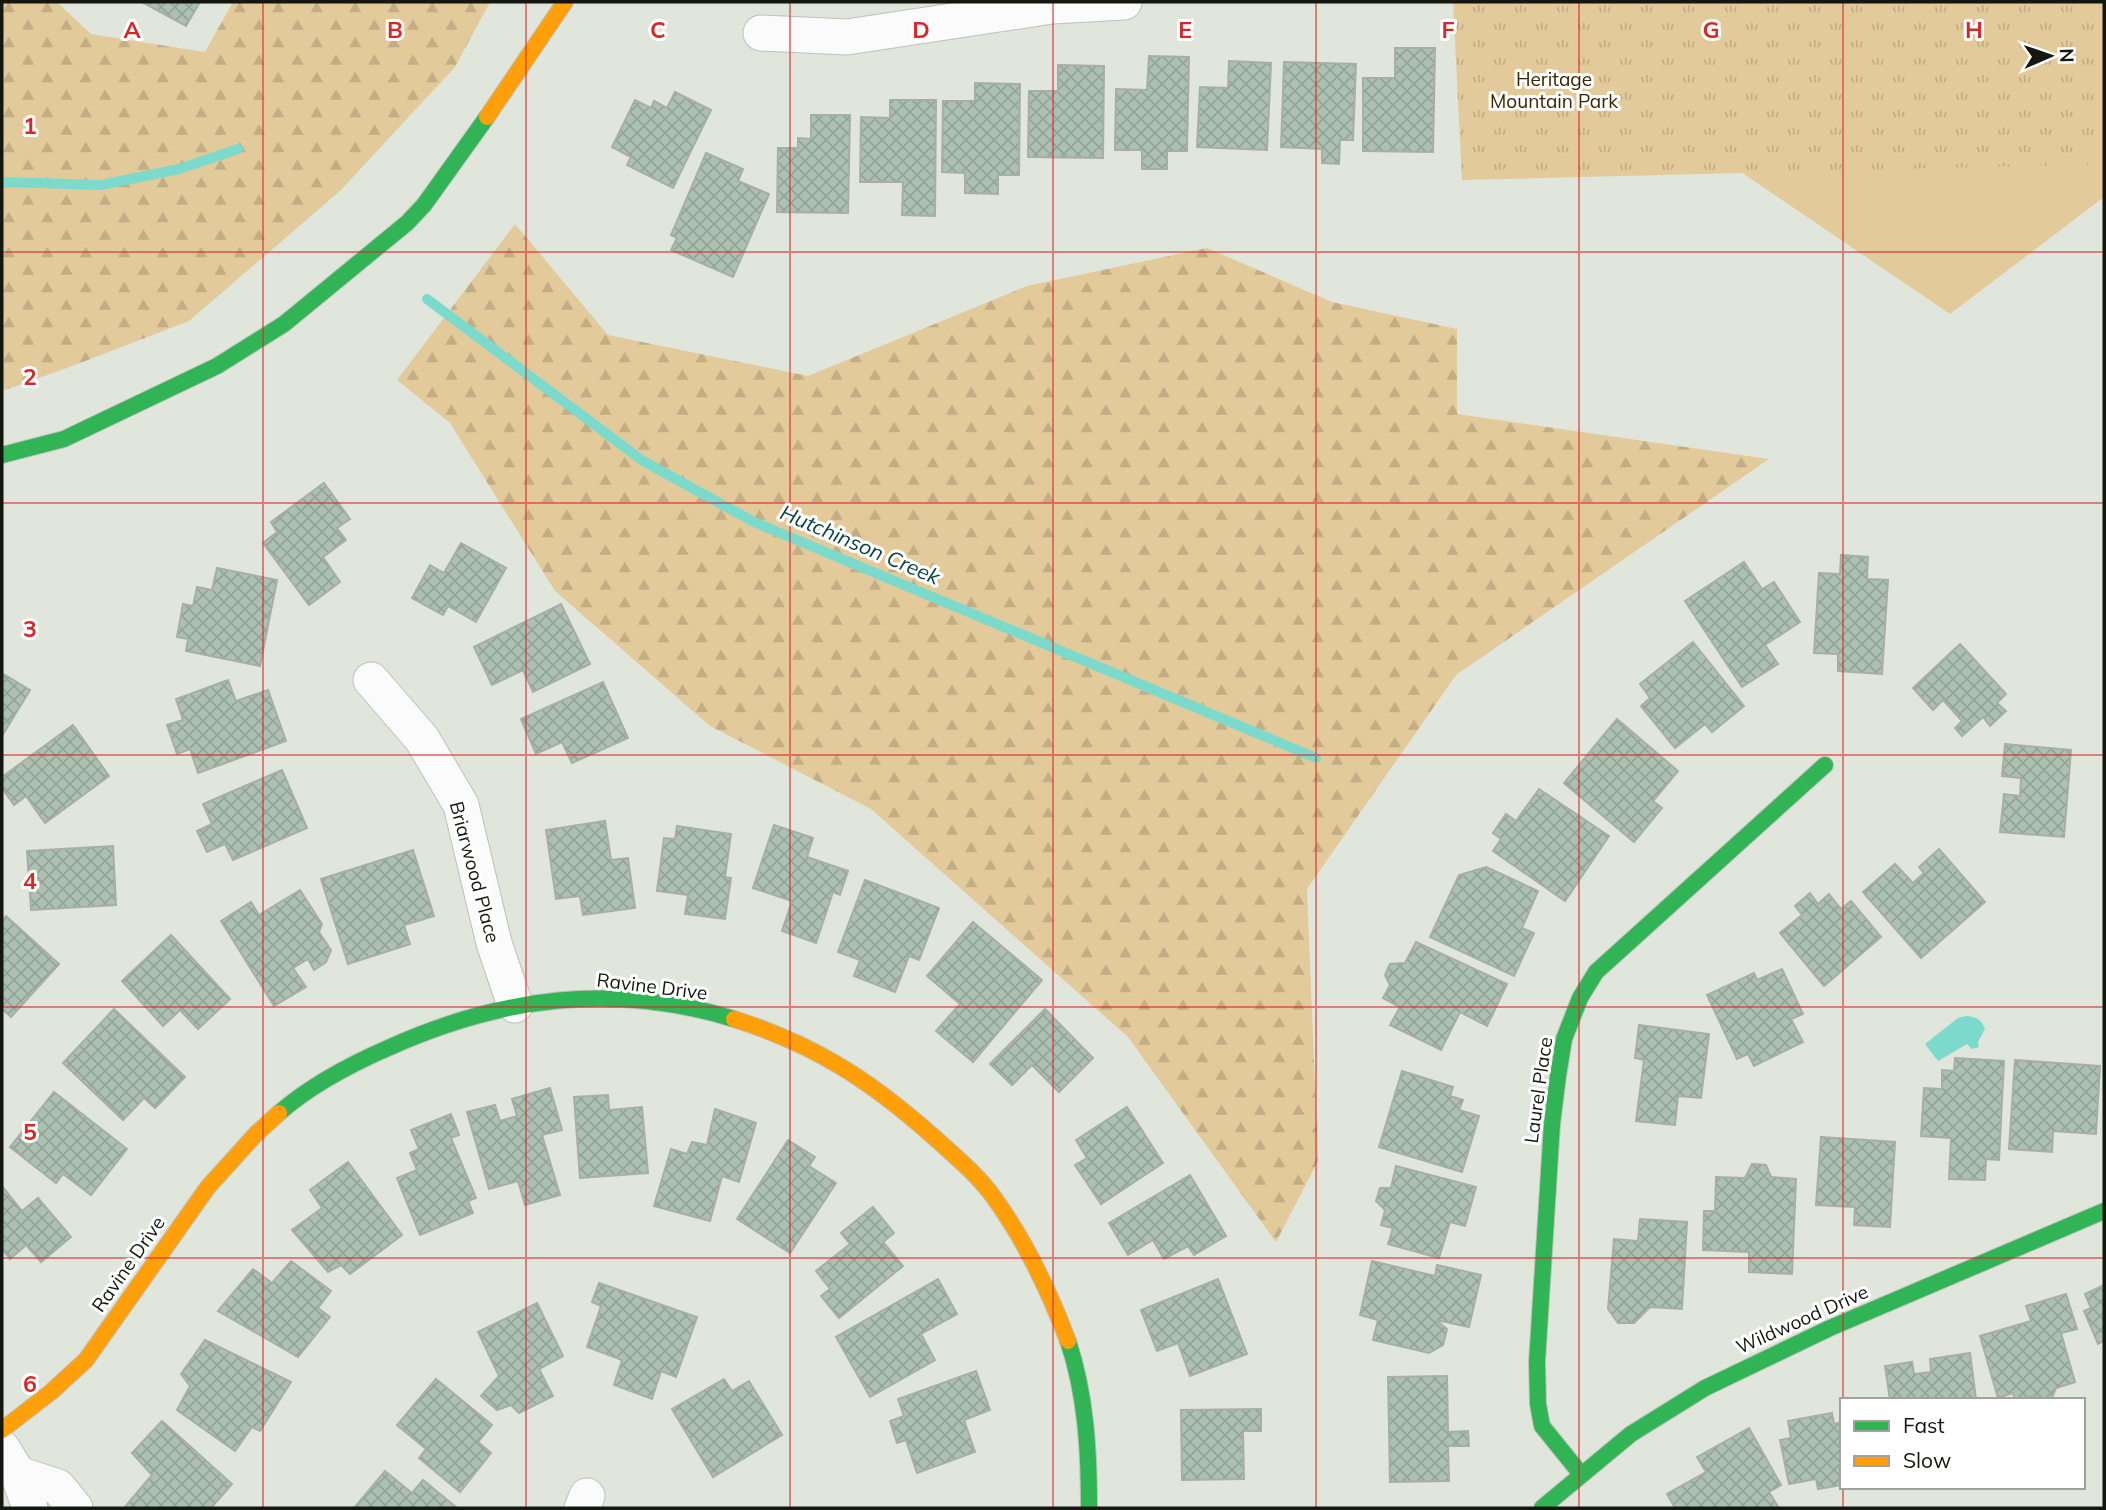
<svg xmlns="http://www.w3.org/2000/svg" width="2106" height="1510" viewBox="0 0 2106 1510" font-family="Mulish,sans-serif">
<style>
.grass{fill:#e3ca9b}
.forest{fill:url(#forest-firs)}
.park{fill:url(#park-tufts)}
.water{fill:#7bdacc}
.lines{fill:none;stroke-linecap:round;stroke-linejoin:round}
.stream{stroke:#7bdacc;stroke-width:10}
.building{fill:url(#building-cross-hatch);stroke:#a8aea7;stroke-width:2}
.street-casing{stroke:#bdc2b9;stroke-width:37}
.fast-casing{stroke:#bdc2b9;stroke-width:18}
.slow-casing{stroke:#bdc2b9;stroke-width:18}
.street{stroke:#fafbfa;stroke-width:35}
.fast{stroke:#30b455;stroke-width:16}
.slow{stroke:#ff9f0a;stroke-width:16}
.grid{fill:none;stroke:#d62828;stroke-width:2;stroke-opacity:0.55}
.labels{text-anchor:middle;stroke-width:6;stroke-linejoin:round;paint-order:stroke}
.park-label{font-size:19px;fill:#392400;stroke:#fff}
.street-label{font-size:19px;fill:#131710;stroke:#fff}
.water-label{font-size:21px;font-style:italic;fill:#07453f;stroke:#fff}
.grid-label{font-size:23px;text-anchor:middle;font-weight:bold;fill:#d62828;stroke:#fff;stroke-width:6;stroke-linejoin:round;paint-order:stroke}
</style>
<defs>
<pattern id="forest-firs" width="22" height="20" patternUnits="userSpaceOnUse" patternTransform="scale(1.75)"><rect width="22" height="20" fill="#e3ca9b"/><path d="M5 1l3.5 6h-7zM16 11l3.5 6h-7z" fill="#c2ad84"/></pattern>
<pattern id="park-tufts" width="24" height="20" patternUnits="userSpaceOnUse" patternTransform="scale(1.75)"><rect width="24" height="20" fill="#e3ca9b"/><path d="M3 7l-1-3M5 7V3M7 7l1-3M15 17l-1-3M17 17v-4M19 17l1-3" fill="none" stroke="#c2ad84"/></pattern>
<pattern id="building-cross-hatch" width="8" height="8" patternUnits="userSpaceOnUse" patternTransform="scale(1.75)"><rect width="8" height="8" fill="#acc1b2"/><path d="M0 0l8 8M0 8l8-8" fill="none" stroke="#93a598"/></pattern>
</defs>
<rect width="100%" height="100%" fill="#e0e6db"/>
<polygon class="grass" points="2104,2 2104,197 1950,314 1704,147"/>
<g class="forest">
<polygon points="2,2 57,2 91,34 205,52 233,2 490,2 455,67 340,191 189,321 67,368 2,391"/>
<polygon points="515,224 608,335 808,376 1027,286 1207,248 1332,302 1457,329 1457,414 1769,459 1456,675 1307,889 1318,1161 1276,1242 1128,1037 871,809 710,726 555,591 450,423 397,380"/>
</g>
<polygon class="park" points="1453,2 2104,2 2104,164 1462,180"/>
<path class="water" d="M1966 1016C1977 1017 1981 1019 1985 1029L1978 1042 1979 1047 1972 1049 1967 1044 1938 1061 1925 1044 1958 1018Z"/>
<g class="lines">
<g class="stream">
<polyline points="2,182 101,185 179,169 238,149"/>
<polyline points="427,299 643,461 754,522 1316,758"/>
</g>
</g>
<g class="building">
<polygon points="142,2 200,2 186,26"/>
<polygon points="1395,48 1435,48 1433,152 1363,151 1363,78 1395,78"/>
<polygon points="1149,56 1189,57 1187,151 1167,151 1167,169 1142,169 1142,150 1115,150 1116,89 1147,90"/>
<polygon points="1229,61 1271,63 1267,150 1197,147 1200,87 1228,88"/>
<polygon points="1284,62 1356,64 1353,140 1340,140 1339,164 1322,163 1322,149 1281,147"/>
<polygon points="1058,65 1104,66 1103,158 1028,157 1029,91 1058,91"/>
<polygon points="975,83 1020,84 1019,175 998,175 998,194 965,193 965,173 942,172 943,101 975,101"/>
<polygon points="675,92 711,110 673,188 627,165 631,157 612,147 635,100 651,108 654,101 667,108"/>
<polygon points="890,100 936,100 935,216 902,215 903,182 860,182 861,117 890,118"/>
<polygon points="811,115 850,115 848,213 777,212 778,148 798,148 798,138 811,139"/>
<polygon points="706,153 743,169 738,181 769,194 733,277 671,250 677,238 671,235"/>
<polygon points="324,483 350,519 337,528 346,540 323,557 340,582 309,605 263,543 277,532 271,522"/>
<polygon points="461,543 506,568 476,622 448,606 443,615 412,598 430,565 444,573"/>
<polygon points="1841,555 1868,557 1867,579 1888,580 1882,674 1838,671 1838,654 1814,653 1819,573 1840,574"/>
<polygon points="1744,562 1762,589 1774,582 1800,622 1765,645 1778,664 1742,687 1685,601"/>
<polygon points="217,568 277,580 260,666 186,651 188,639 177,637 183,604 193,606 197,587 212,590"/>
<polygon points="561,604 590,664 533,692 523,670 492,685 474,647"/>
<polygon points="1693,642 1744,706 1712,732 1705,724 1675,748 1641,706 1650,698 1640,684"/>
<polygon points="1960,644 2006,694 1997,703 2006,711 1990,726 1983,717 1962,736 1955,728 1962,721 1943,700 1933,710 1913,688"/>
<polygon points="2,673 30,690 2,736"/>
<polygon points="228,680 236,701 268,690 286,741 198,773 190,749 177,754 167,725 183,720 176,699"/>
<polygon points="603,682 628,738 572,763 562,742 536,754 521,719"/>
<polygon points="1617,719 1678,771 1653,801 1662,808 1634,842 1564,783"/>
<polygon points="73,725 109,776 45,823 26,796 14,805 2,788 2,777"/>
<polygon points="2005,744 2071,750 2064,837 2000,832 2004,794 2020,796 2021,778 2002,776"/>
<polygon points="282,770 307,828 233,860 225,844 207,852 197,831 212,824 203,804"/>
<polygon points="1539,789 1609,836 1565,901 1493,851 1501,839 1493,833 1506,814 1516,821"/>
<polygon points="605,821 611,860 628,858 635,908 583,915 580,896 556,899 546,830"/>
<polygon points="774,825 813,838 807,857 848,871 840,895 833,892 816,943 782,931 792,901 753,888"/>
<polygon points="677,826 731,834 725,877 731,878 725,919 685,914 688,895 657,891 664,838 675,839"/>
<polygon points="113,846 116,905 31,910 27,851"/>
<polygon points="1939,849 1985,902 1921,958 1863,892 1895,864 1913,883 1924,873 1919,867"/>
<polygon points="413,850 434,916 404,925 410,944 348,964 321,879"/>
<polygon points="1486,867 1538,891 1522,928 1534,933 1514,976 1430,937 1459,875"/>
<polygon points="865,880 939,908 919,960 909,956 895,992 854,976 860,960 838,952"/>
<polygon points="300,890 322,924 319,932 331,950 326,962 314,970 308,959 293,968 306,987 274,1006 221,921 251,902 259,915"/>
<polygon points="1810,893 1818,904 1829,894 1841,909 1851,901 1881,937 1824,986 1780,933 1802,915 1795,906"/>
<polygon points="6,916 59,964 11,1017 2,1009 2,921"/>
<polygon points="973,922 1042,980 973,1062 936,1031 960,1004 927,976"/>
<polygon points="171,935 230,999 198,1029 180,1010 163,1026 122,981"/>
<polygon points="1416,942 1507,984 1487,1026 1460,1012 1441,1050 1390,1025 1400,1007 1383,998 1390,985 1385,975 1390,964 1405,963"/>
<polygon points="1782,969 1803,1014 1791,1019 1803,1042 1754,1066 1748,1054 1737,1059 1707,995 1754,973 1757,980"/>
<polygon points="114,1009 185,1077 155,1108 144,1098 123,1120 63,1063"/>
<polygon points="1045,1009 1093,1058 1059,1092 1032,1065 1012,1085 990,1064"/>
<polygon points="1639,1025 1709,1034 1701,1098 1678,1096 1675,1125 1636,1121 1644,1060 1635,1058"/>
<polygon points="1955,1058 2004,1061 1999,1160 1986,1159 1985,1180 1949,1179 1951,1138 1921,1136 1924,1088 1942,1089 1942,1070 1954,1071"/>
<polygon points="2015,1060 2100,1066 2096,1134 2053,1131 2052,1152 2009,1149"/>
<polygon points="1402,1071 1453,1087 1450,1096 1463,1100 1459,1110 1479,1116 1462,1172 1379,1147"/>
<polygon points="550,1088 562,1130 542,1135 560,1195 525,1205 518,1181 489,1189 467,1112 495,1105 500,1121 517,1116 512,1099"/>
<polygon points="54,1092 127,1149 91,1195 63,1174 56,1183 10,1147"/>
<polygon points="608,1095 609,1110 642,1107 648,1173 580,1178 574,1097"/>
<polygon points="1127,1107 1163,1163 1101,1204 1075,1165 1087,1158 1076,1140"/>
<polygon points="715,1109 756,1123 739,1182 722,1176 710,1221 654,1206 671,1149 687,1154 692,1142 707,1145"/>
<polygon points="451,1114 459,1135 451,1138 476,1198 468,1201 473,1213 420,1235 397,1178 417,1170 410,1153 419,1149 411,1130"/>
<polygon points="1821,1137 1895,1142 1890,1227 1854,1225 1855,1207 1816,1205"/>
<polygon points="788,1140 815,1157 809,1166 836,1183 790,1253 737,1219"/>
<polygon points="348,1162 402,1235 350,1274 341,1265 328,1272 292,1230 322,1208 310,1190"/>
<polygon points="1752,1164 1766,1165 1771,1177 1796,1179 1792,1274 1749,1272 1749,1252 1703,1250 1704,1211 1715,1211 1716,1177 1745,1178"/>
<polygon points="1396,1166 1476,1187 1465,1226 1450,1222 1439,1258 1388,1244 1393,1228 1381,1225 1385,1210 1376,1201 1380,1188 1391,1188"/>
<polygon points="1190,1175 1226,1236 1194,1255 1188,1246 1164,1259 1153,1240 1128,1255 1109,1223"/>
<polygon points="2,1186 22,1211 38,1198 71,1237 41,1262 26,1245 10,1259 2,1249"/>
<polygon points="873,1207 894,1233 883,1242 903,1266 839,1318 821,1296 830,1289 816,1271 850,1244 841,1233"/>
<polygon points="1640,1219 1687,1222 1682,1309 1650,1307 1634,1323 1618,1323 1608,1309 1614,1239 1638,1241"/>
<polygon points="291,1261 331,1291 318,1308 330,1317 298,1357 218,1311 253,1269 272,1283"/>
<polygon points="1372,1261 1435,1276 1437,1265 1481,1275 1469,1327 1436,1320 1447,1329 1443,1345 1429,1353 1373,1340 1378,1320 1360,1315"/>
<polygon points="938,1279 957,1314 921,1334 935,1360 870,1397 836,1337"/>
<polygon points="1218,1279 1247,1354 1190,1376 1178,1343 1157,1351 1141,1310"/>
<polygon points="599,1283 697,1317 676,1377 661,1371 652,1399 614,1385 622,1360 587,1347 601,1306 592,1302"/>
<polygon points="2104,1285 2104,1341 2098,1344 2084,1311 2091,1308 2085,1294"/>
<polygon points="2066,1294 2077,1329 2061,1333 2075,1382 2056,1388 2052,1398 2044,1400 2033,1396 2015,1400 2013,1393 1998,1398 1980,1336 2031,1321 2026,1306"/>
<polygon points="537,1303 563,1356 539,1369 553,1396 519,1413 511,1405 497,1410 481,1396 499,1376 478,1332"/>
<polygon points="205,1340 291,1382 260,1431 252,1427 235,1451 177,1410 190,1386 181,1374"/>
<polygon points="1970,1353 1976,1399 1890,1400 1885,1366 1912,1362 1914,1374 1931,1372 1930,1359"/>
<polygon points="976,1371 990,1410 964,1420 975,1452 917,1473 906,1440 897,1443 890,1421 904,1416 898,1399"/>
<polygon points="1447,1376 1448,1432 1468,1431 1469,1446 1448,1446 1449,1481 1390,1482 1388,1377"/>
<polygon points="436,1379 492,1425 478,1442 491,1453 460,1492 419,1458 426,1449 397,1425"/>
<polygon points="724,1379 732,1391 749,1381 782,1435 713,1477 672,1409"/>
<polygon points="1261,1409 1261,1431 1243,1431 1244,1479 1182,1480 1181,1410"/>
<polygon points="1832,1413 1834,1424 1842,1422 1842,1485 1818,1489 1816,1479 1789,1484 1780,1440 1791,1438 1788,1421"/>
<polygon points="162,1421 232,1484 211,1508 124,1508 152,1475 132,1453"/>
<polygon points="1749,1428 1781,1485 1769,1492 1779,1508 1675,1508 1667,1494 1706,1472 1697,1457"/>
<polygon points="385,1471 412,1493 423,1480 457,1508 354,1508"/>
</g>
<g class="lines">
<g class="street-casing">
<g id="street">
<polyline points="761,33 847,37 1052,6 1124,2"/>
<polyline points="371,680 422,739 461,805 494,943 515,1005"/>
<polyline points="2,1448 18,1474 30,1508"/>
<polyline points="18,1474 58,1487 75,1508"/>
<polyline points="582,1508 587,1496"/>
</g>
</g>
<g class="fast-casing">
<g id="fast">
<polyline points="2,455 64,439 217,366 284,324 407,223 424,205 487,117"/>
<path d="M279 1113C311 1085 349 1065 388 1048 501 997 614 982 734 1019"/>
<path d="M1068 1341C1086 1395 1089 1451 1089 1508"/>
<polyline points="1580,1473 1542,1426 1538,1404 1537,1362 1552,1124 1558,1076 1564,1039 1580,998 1596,972 1825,765"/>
<polyline points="1542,1508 1631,1434 1705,1388 1830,1328 2104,1211"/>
</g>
</g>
<g class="slow-casing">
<g id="slow">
<polyline points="487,117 565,2"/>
<path d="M734 1019C816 1045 871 1081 935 1138 956 1157 978 1175 995 1199 1026 1242 1049 1291 1068 1341"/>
<polyline points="2,1430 51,1392 86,1360 208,1187 256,1134 279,1113"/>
</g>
</g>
<use href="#street" class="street"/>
<use href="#fast" class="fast"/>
<use href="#slow" class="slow"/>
</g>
<path class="grid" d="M263 2V1508M526 2V1508M790 2V1508M1053 2V1508M1316 2V1508M1579 2V1508M1843 2V1400M2 252H2104M2 503H2104M2 755H2104M2 1007H2104M2 1258H2104M1843 1487V1508"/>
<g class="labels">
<g class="park-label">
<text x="1554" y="86">Heritage<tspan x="1554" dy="22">Mountain Park</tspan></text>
</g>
<g class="street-label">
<text transform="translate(475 872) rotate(75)" y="7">Briarwood Place</text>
<text transform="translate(652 986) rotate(7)" y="7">Ravine Drive</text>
<text transform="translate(1538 1090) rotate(-82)" y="7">Laurel Place</text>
<text transform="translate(128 1264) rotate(-55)" y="7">Ravine Drive</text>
<text transform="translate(1802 1319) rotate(-24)" y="7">Wildwood Drive</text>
</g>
<g class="water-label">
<text transform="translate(860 545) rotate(23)" y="7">Hutchinson Creek</text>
</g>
</g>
<g class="grid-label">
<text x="132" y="38">A</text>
<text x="395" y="38">B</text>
<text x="658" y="38">C</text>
<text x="921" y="38">D</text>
<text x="1185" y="38">E</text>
<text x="1448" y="38">F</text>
<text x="1711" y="38">G</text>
<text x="1974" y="38">H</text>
<text x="30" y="134">1</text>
<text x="30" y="385">2</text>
<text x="30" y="637">3</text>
<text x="30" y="889">4</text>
<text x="30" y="1140">5</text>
<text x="30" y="1392">6</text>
</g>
<rect width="2106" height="1510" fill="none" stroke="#131710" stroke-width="7"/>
<rect x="1840" y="1398" width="245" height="91" fill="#ffffff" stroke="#a1a29f" stroke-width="2"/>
<rect x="1854" y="1421" width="35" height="10" fill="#30b455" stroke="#a1a29f" stroke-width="2"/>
<text x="1903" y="1433" font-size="21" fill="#131710">Fast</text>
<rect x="1854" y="1456" width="35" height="10" fill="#ff9f0a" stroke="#a1a29f" stroke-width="2"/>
<text x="1903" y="1468" font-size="21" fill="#131710">Slow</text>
<g transform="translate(2050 56) rotate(88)" stroke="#ffffff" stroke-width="5" paint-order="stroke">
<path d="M0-5L12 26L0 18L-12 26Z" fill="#131710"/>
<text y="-10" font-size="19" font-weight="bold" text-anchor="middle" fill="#131710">N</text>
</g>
</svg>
